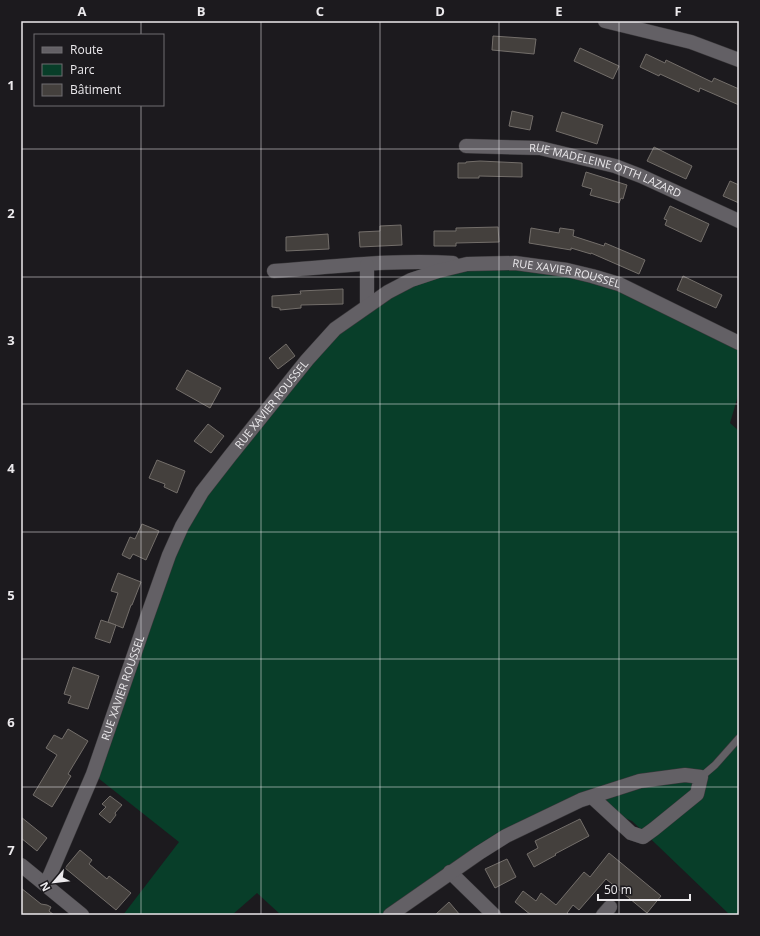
<svg xmlns="http://www.w3.org/2000/svg" width="760" height="936" viewBox="0 0 760 936" font-family="'Open Sans',sans-serif">
<style>
.green{fill:#083e29}
.building{fill:#44403d;stroke:#736e6a}
.lines{fill:none;stroke-linecap:round;stroke-linejoin:round}
.service-casing{stroke:#39373a;stroke-width:8}
.minor-casing{stroke:#39373a;stroke-width:15}
.service{stroke:#636065;stroke-width:7}
.minor{stroke:#636065;stroke-width:14}
.grid{fill:none;stroke:#ebe9ec;stroke-width:1;stroke-opacity:0.55}
.labels{text-anchor:middle;stroke-width:3.5;stroke-linejoin:round;paint-order:stroke}
.street-label{font-size:11px;fill:#ebe9ec;stroke:#1c1a1e}
.neatline{fill:none;stroke:#ebe9ec;stroke-width:1.5}
.grid-label{font-size:13px;text-anchor:middle;font-weight:bold;fill:#ebe9ec}
</style>
<rect width="100%" height="100%" fill="#1c1a1e"/>
<polygon class="green" points="467,264 592,276 739,343 739,392 730,423 739,431 739,915 730,915 632,821 620,816 606,801 608,798 601,791 465,858 384,915 281,915 257,893 232,915 123,915 179,842 93,774 182,526 307,360 388,292"/>
<g class="building">
<polygon points="493,36 536,39 534,54 492,50"/>
<polygon points="580,48 619,66 613,79 574,61"/>
<polygon points="646,54 665,63 666,60 712,82 714,78 739,89 739,105 700,88 699,92 660,74 659,76 640,67"/>
<polygon points="512,111 533,116 530,130 509,126"/>
<polygon points="562,112 603,125 597,144 556,131"/>
<polygon points="654,147 692,166 686,179 647,161"/>
<polygon points="480,161 522,163 522,177 479,176 479,178 458,178 458,163 466,163 466,162"/>
<polygon points="586,172 627,185 623,199 621,198 619,203 590,195 592,189 582,186"/>
<polygon points="730,181 739,185 739,203 723,196"/>
<polygon points="670,206 709,224 701,242 665,225 667,220 664,219"/>
<polygon points="401,225 402,245 360,247 359,232 380,231 380,226"/>
<polygon points="498,227 499,242 456,243 456,246 434,246 434,231 456,231 456,228"/>
<polygon points="531,228 559,233 560,228 574,230 573,236 604,246 605,243 645,260 639,274 591,253 591,254 571,248 571,250 529,243"/>
<polygon points="328,234 329,249 286,251 286,237"/>
<polygon points="683,276 722,295 716,308 677,290"/>
<polygon points="343,289 343,304 301,305 301,308 280,310 280,308 272,307 272,296 301,294 300,291"/>
<polygon points="286,344 295,356 278,369 269,358"/>
<polygon points="187,370 221,388 210,408 176,389"/>
<polygon points="208,424 224,436 211,453 194,441"/>
<polygon points="157,460 185,471 177,493 164,487 165,484 149,478"/>
<polygon points="142,524 159,531 146,560 133,554 130,559 122,555 130,537 135,539"/>
<polygon points="118,573 141,582 132,605 131,605 123,628 108,622 118,593 111,591"/>
<polygon points="101,620 116,625 110,643 95,638"/>
<polygon points="73,667 99,676 88,709 68,703 71,696 64,694"/>
<polygon points="68,729 88,741 68,774 71,776 52,807 33,795 57,755 46,748 54,735 62,739"/>
<polygon points="110,796 122,805 115,813 116,815 110,823 99,814 106,807 102,804"/>
<polygon points="21,817 47,838 37,851 21,838"/>
<polygon points="580,819 589,836 555,854 556,855 534,867 527,854 538,848 535,841"/>
<polygon points="80,850 92,860 89,864 107,879 109,876 131,893 116,910 65,868"/>
<polygon points="609,853 661,896 647,913 606,879 579,910 573,905 567,913 569,915 531,915 515,902 523,891 536,901 541,893 556,905 584,872 590,877"/>
<polygon points="507,859 516,877 495,888 485,869"/>
<polygon points="21,888 41,904 47,905 51,907 49,911 54,915 21,915"/>
<polygon points="449,902 460,915 435,915"/>
</g>
<g class="lines">
<g class="service-casing">
<polyline id="service" points="701,777 715,765 739,738"/>
</g>
<g class="minor-casing">
<g id="minor">
<polyline points="605,21 691,42 739,60"/>
<path id="s1" d="M466 146 540 148 615 166 641 176 739 221"/>
<path d="M274 271C332 267 395 259 453 263"/>
<polyline points="367,306 367,265"/>
<polyline points="21,865 82,915"/>
<polyline points="450,872 494,915"/>
<path id="s2" d="M45 884 50 875 93 774 146 620 169 555 182 526 202 492 230 456 307 360 335 329 388 292 411 280 438 271 467 264 515 263 567 270 592 276 619 284 739 343"/>
<polyline points="390,915 479,853 506,836 581,800 640,781 685,775 701,777 697,794 654,829 643,837 631,833 592,797"/>
<polyline points="603,915 610,907"/>
</g>
</g>
<use href="#service" class="service"/>
<use href="#minor" class="minor"/>
</g>
<path class="grid" d="M141 21V35M261 21V915M380 21V915M499 21V915M619 21V915M141 105V915M21 149H739M21 277H739M21 404H739M21 532H739M21 659H739M21 787H739"/>
<g class="labels">
<g class="street-label">
<text dy="4" stroke="none"><textPath href="#s1" startOffset="143">RUE MADELEINE OTTH LAZARD</textPath></text>
<text dy="4" stroke="none"><textPath href="#s2" startOffset="883">RUE XAVIER ROUSSEL</textPath></text>
<text dy="4" stroke="none"><textPath href="#s2" startOffset="535">RUE XAVIER ROUSSEL</textPath></text>
<text dy="4" stroke="none"><textPath href="#s2" startOffset="211">RUE XAVIER ROUSSEL</textPath></text>
</g>
</g>
<rect width="760" height="936" fill="none" stroke="#1c1a1e" stroke-width="44"/>
<rect x="34" y="34" width="130" height="72" fill="#1c1a1e" stroke="#6f6d70"/>
<rect x="42" y="47" width="20" height="6" fill="#636065" stroke="#6f6d70"/>
<text x="70" y="54" font-size="12" fill="#ebe9ec">Route</text>
<rect x="42" y="64" width="20" height="12" fill="#083e29" stroke="#6f6d70"/>
<text x="70" y="74" font-size="12" fill="#ebe9ec">Parc</text>
<rect x="42" y="84" width="20" height="12" fill="#44403d" stroke="#6f6d70"/>
<text x="70" y="94" font-size="12" fill="#ebe9ec">Bâtiment</text>
<g transform="translate(54 882) rotate(242)" stroke="#1c1a1e" stroke-width="3" paint-order="stroke">
<path d="M0-3L7 15L0 10L-7 15Z" fill="#ebe9ec"/>
<text y="-6" font-size="11" font-weight="bold" text-anchor="middle" fill="#ebe9ec">N</text>
</g>
<path d="M598 894v6h92v-6" fill="none" stroke="#ebe9ec" stroke-width="2"/>
<text x="604" y="894" font-size="12" fill="#ebe9ec" stroke="#1c1a1e" stroke-width="3" paint-order="stroke">50 m</text>
<rect x="22" y="22" width="716" height="892" class="neatline"/>
<g class="grid-label">
<text x="82" y="16">A</text>
<text x="201" y="16">B</text>
<text x="320" y="16">C</text>
<text x="440" y="16">D</text>
<text x="559" y="16">E</text>
<text x="678" y="16">F</text>
<text x="11" y="90">1</text>
<text x="11" y="218">2</text>
<text x="11" y="345">3</text>
<text x="11" y="473">4</text>
<text x="11" y="600">5</text>
<text x="11" y="727">6</text>
<text x="11" y="855">7</text>
</g>
</svg>
